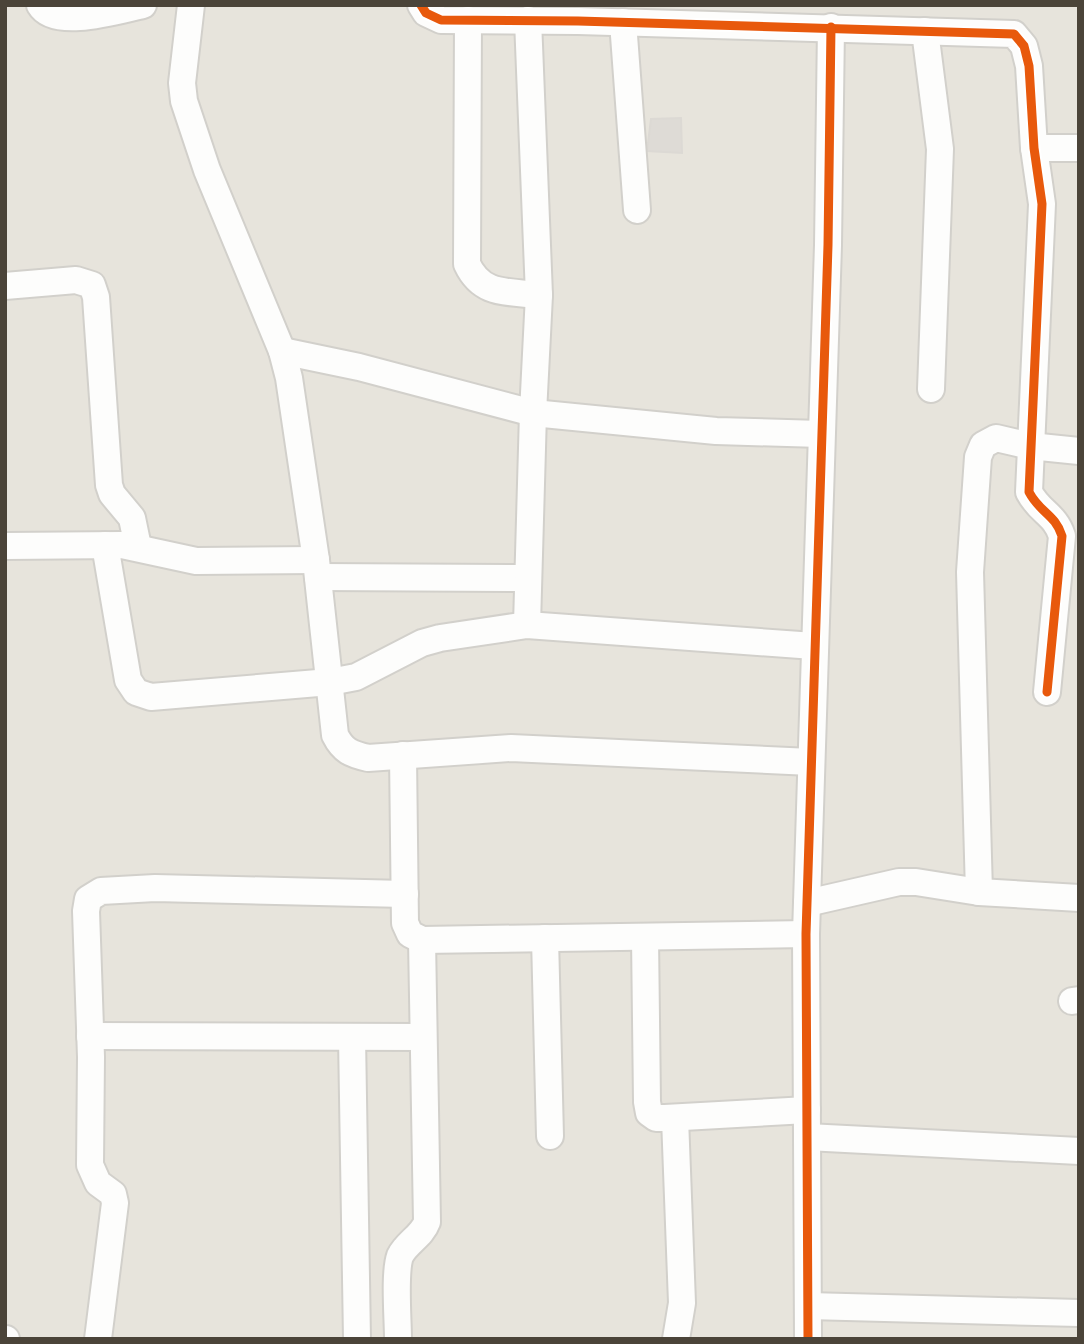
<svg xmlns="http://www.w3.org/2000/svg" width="1084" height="1344" viewBox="0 0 1084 1344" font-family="Mulish,sans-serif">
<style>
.residential{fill:#e7e4dc}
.building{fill:#dedbd6;stroke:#dcd9d4;stroke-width:2}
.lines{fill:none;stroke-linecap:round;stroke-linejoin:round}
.minor-casing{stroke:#d2d0cb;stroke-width:30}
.minor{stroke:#fdfdfc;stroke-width:26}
.cycleway-casing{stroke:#fff;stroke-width:13}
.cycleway{stroke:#e8590c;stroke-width:9}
</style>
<rect width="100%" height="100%" fill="#f4f2ee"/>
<rect class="residential" x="5" y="5" width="1074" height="1334"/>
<polygon class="building" points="681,118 682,153 647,151 651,119"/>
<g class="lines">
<g class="minor-casing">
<g id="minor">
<path d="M40 5C55 30 119 10 143 5"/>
<path d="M191 5 182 83 184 101 207 170 282 351 289 378 316 560 335 735C343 751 351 754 368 758L511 748 811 762"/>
<path d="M421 5 426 13 441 20 578 21 1014 34 1024 46 1029 66 1034 148 1042 204 1029 492C1040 513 1055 514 1062 536L1047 692"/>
<path d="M468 20 467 264C482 296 507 291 539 295"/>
<polyline points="623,22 637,210"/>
<polyline points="925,31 940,149 931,389"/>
<polyline points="1034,148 1079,148"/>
<polyline points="5,286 76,280 92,285 96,297 109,485 112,494 132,518 138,547"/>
<polyline points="282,351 359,367 533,413 716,431 821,434"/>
<polyline points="105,545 128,680 136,692 151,697 330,682 356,677 422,643 440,638 527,625 814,646"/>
<polyline points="5,546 122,545 196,561 316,560"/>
<polyline points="318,577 528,578"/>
<polyline points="527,625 533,413 539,295 528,20"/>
<polyline points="403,755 405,923 410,934 422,940 806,934"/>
<polyline points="979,892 970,572 978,457 983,445 996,438 1030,446 1079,451"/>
<polyline points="807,903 899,882 916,882 979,892 1079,898"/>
<polyline points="645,937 647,1102 649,1113 656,1118 665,1118 807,1110"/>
<polyline points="545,938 550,1136"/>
<polyline points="1072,1001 1079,1000"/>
<polyline points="90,1036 423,1037"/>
<polyline points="352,1037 357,1339"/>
<polyline points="675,1118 682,1303 676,1339"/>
<polyline points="807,1137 1079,1151"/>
<polyline points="808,1306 1079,1313"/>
<polyline points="5,1339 6,1339"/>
<polyline points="98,1339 115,1203 113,1194 98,1183 90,1165 91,1057 86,911 88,899 101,891 155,888 405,894"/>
<path d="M398 1339C398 1319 394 1273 400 1256 406 1243 422 1236 427 1222L422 940"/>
<polyline points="808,1339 806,934 828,245 831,27"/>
</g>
</g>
<use href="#minor" class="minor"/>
<g class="cycleway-casing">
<g id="cycleway">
<path d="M421 5 426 13 441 20 578 21 1014 34 1024 46 1029 66 1034 148 1042 204 1029 492C1040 513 1055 514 1062 536L1047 692"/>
<polyline points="808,1339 806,934 828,245 831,27"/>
</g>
</g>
<use href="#cycleway" class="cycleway"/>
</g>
<rect width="1084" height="1344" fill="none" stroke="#4b4439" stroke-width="14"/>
</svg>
